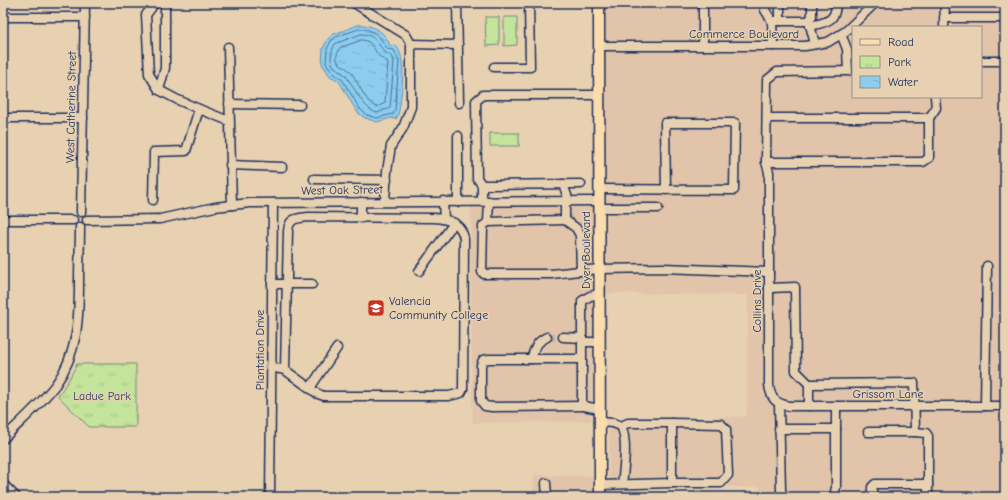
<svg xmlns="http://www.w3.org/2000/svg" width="1008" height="500" viewBox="0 0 1008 500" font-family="'Comic Neue',sans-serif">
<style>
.built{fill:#e2c4aa;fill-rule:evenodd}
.grass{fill:#c4e39b;stroke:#70897c}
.park{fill:url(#park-tufts);stroke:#70897c}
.water{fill:url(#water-ripples);stroke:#5f8eb4}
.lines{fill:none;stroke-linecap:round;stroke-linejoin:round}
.shore{stroke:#486e97;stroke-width:1}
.minor-tunnel{stroke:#beb1a0;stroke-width:8;stroke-dasharray:8 4;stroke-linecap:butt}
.minor-casing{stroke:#1b2f5e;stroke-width:11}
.major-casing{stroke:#1b2f5e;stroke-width:13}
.minor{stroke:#e7d1b1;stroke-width:8}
.major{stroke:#fcdcac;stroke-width:10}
.labels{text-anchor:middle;stroke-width:3;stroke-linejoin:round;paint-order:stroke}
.street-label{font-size:12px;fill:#1b2f5e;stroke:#e7d1b1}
.poi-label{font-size:12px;fill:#1b2f5e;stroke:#e7d1b1;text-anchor:start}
.park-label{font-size:12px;fill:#2c4164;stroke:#e7d1b1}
</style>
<defs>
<pattern id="park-tufts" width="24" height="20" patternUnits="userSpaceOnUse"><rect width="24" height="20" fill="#c4e39b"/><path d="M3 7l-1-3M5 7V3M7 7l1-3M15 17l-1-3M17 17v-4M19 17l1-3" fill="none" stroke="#a8c388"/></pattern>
<pattern id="water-ripples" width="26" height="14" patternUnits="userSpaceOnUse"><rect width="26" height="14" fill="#8ccded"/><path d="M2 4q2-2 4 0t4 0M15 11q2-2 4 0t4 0" fill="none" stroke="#78b0ce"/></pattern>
</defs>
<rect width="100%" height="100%" fill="#e7d1b1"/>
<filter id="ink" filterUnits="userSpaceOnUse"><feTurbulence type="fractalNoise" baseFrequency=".025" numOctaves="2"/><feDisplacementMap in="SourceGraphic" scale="8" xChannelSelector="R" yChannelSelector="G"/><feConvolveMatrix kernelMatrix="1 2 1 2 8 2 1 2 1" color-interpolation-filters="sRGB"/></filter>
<g filter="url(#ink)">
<g class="built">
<path d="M603 3H1005V497H760V487L609 486V423L747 416 748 295 603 293ZM853 27H981V97H853Z"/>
<polygon points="471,206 595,206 595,337 591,421 473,423 472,397"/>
<polygon points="534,475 595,476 595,497 533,497"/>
</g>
<g class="grass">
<polygon points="485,17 499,17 499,45 486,46"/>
<polygon points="504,17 517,17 517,45 504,46"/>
<rect x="490" y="133" width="29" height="13"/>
</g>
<polygon class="park" points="77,364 136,364 136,427 89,427 58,396 68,381"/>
<path class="water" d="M358 25C373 24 386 32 390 46L395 45C408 56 401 95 399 111L397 118 394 119 391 118 377 122 365 118 357 112 339 81 330 76 322 64 323 48 328 39 334 34Z"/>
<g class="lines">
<g class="shore">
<path d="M359 29C374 28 381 37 387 49L394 50 399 61 395 110 393 114 377 118 367 115 360 109 342 79 333 73 326 63 327 49 331 41 336 37Z"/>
<path d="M361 34C380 34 377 51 392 56L394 61 390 108 377 113C363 109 355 88 346 76 343 72 339 71 336 68 328 62 331 52 335 44Z"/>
<path d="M362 40C373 41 373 49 379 56 382 59 385 60 388 62L385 103 377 107C366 104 358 82 351 72 348 68 339 65 337 60 336 56 338 51 340 48Z"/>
</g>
<polyline class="minor-tunnel" points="547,337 563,337"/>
<g class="minor-casing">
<g id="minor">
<polyline points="354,3 406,35 411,44 411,107 403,128 391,146 387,171 385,201"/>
<polyline points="457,3 459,103"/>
<polyline points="703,3 703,46"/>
<polyline points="765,3 765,10 772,21"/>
<polyline points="780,3 780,21"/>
<polyline points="3,17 85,17"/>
<polyline points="944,18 1005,18"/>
<polyline points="809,21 812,16 812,3"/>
<path d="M810 26C826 22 836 22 836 3"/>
<polyline points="944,27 945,3"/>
<path d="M841 34 847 49 848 71 777 72 767 80 766 162 769 172V385C771 399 775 403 789 406H1005"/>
<polyline points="411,44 458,45"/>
<polyline points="599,46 805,46 828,42 846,31 875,3"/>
<polyline points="773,46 772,21 809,21 815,44"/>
<polyline points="228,47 232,205"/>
<polyline points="981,61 1005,61"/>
<polyline points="494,67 530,67 529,3"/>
<polyline points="159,90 165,68 165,3"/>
<polyline points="229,104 300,105"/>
<polyline points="199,109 229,121"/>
<polyline points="3,118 83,118"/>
<polyline points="929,118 936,108 935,97"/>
<polyline points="766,162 923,162 929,158 929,118 767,118"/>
<polyline points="230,165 282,167"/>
<polyline points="314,179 387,180"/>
<polyline points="563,184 569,201"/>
<polyline points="581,184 482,185 477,178 476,101 483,95 599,95"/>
<polyline points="482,185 482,201"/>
<polyline points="599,189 734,190 735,123 665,123 666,190"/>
<polyline points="153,200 154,152 186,151 199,109 178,100 159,90 149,74 146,15 155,3"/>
<polyline points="443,201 444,219"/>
<polyline points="489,201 488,222 483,226 482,272 484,274 551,274 599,269 663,268 769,272"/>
<polyline points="361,202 361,218"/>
<polyline points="458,202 458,136"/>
<polyline points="599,208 658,208"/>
<polyline points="81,212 85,3"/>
<polyline points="3,220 73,220"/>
<polyline points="87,220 160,219 215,207 250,203 599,201"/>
<polyline points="565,220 576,228 580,235 581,271"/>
<polyline points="488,222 565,220 565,201"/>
<polyline points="419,271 454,223"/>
<polyline points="272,284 312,284"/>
<polyline points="769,288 795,287 796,371 809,384"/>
<polyline points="599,294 590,296 582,301 582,342 599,342"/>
<polyline points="563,337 582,338"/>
<polyline points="582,342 582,402 584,406 599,409"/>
<path d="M531 359C535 348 536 342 547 337"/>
<polyline points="581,359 489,359 483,360 481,365 481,401 485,406 492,407 584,406"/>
<path d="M271 367 285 370 318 394 324 396H449L461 393 463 389 464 239C462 223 449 219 434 218L308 217C297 218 289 218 288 231L285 370"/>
<polyline points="310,388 337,348"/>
<polyline points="779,404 781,490 783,497"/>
<polyline points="809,406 809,384 914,383 915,432 926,433 928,436 928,497"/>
<polyline points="985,406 987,266"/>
<polyline points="599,422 613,423 621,426 628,423 672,423 672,483 600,485"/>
<path d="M621 426C628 440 624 468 622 484"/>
<polyline points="779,429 836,429"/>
<polyline points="868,432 915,432"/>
<path d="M3 439C21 421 41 404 56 384 78 353 79 318 79 282 79 263 80 245 80 227"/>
<polyline points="546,483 547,497"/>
<polyline points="672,483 721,483 728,475 726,429 721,424 672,423"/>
<polyline points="3,484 16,497"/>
<polyline points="270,497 273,203"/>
<polyline points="834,497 836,487 836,406"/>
<polyline points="872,497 872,487 875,484 928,484"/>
</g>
</g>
<g class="major-casing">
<polyline id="major" points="599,3 600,497"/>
</g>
<use href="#minor" class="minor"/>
<use href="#major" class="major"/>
</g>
</g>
<defs>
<g id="school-square" transform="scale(0.9)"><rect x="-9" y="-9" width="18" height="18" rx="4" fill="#c8321e" stroke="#e7d1b1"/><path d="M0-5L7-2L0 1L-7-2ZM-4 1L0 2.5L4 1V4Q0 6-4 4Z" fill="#fff"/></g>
</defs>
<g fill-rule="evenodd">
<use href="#school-square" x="376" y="308"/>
</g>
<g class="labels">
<g class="street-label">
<text x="744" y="38">Commerce Boulevard</text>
<text transform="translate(71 107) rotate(-89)" y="4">West Catherine Street</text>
<text transform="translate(342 190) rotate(-1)" y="4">West Oak Street</text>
<text transform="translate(586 250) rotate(-90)" y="4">Dyer Boulevard</text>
<text transform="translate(757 301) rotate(-90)" y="4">Collins Drive</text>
<text transform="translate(260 350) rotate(-90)" y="4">Plantation Drive</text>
<text x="888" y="398">Grissom Lane</text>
</g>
<g class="poi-label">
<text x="389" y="305">Valencia<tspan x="389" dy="14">Community College</tspan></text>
</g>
<g class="park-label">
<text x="102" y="400">Ladue Park</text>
</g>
</g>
<rect width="1008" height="500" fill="none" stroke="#e7d1b1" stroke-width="16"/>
<rect x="8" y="8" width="992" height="484" fill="none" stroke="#1b2f5e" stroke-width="1.5" filter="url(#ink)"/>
<rect x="852" y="26" width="130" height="72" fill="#e7d1b1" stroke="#959090"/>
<rect x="860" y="39" width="20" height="6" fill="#fcdcac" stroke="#959090"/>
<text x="888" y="46" font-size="12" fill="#1b2f5e">Road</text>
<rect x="860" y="56" width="20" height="12" fill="url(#park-tufts)" stroke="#959090"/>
<text x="888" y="66" font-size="12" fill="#1b2f5e">Park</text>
<rect x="860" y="76" width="20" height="12" fill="url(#water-ripples)" stroke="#959090"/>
<text x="888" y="86" font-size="12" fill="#1b2f5e">Water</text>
</svg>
